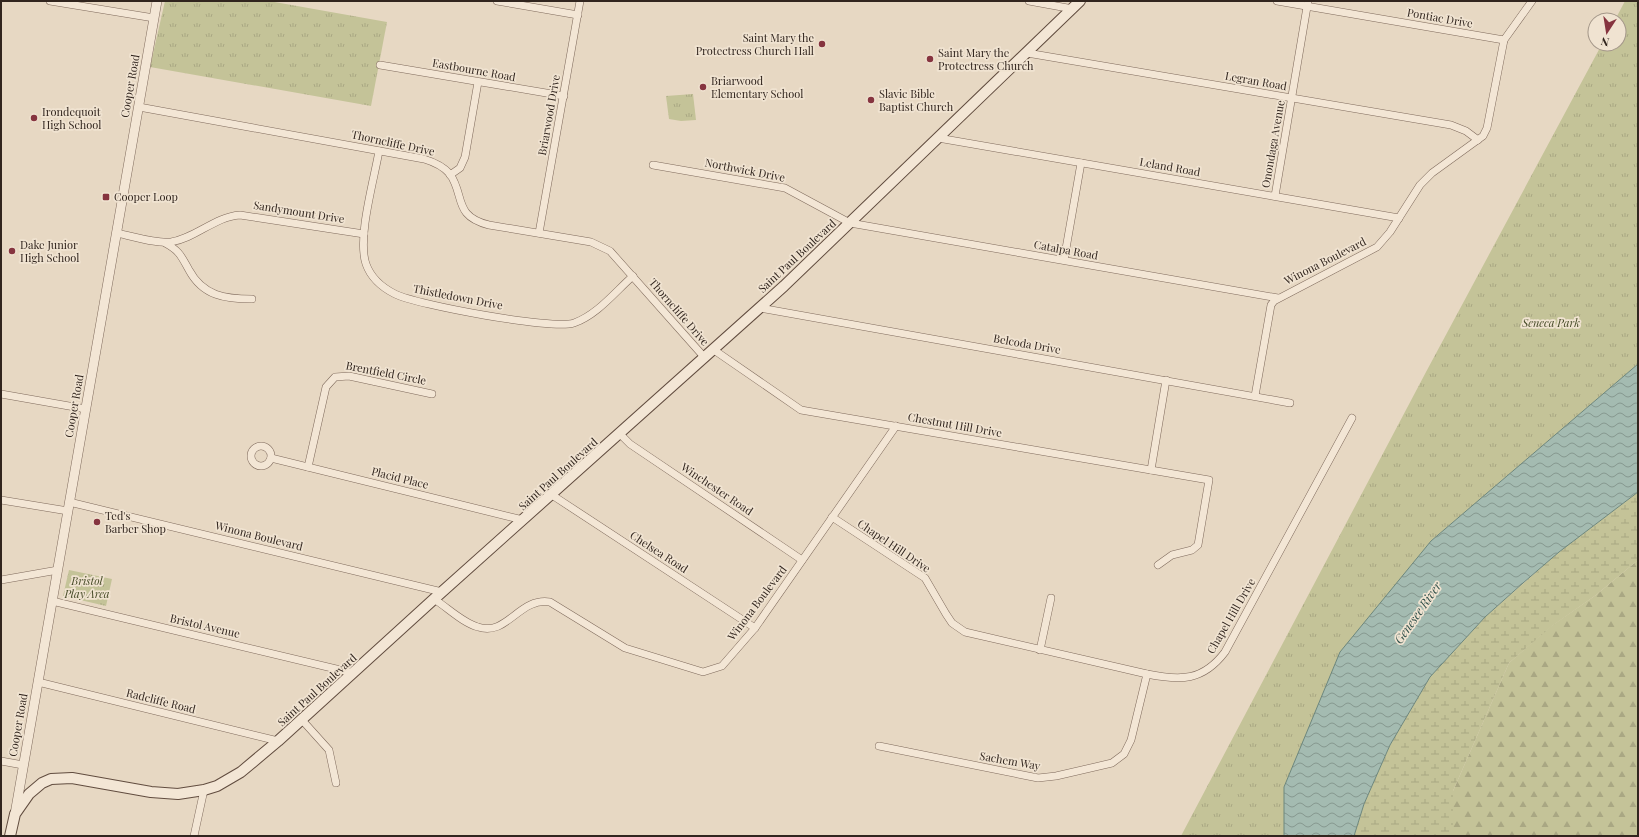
<svg xmlns="http://www.w3.org/2000/svg" width="1639" height="837" viewBox="0 0 1639 837" font-family="'Playfair Display',serif">
<style>
.forest{fill:url(#forest-firs)}
.wetland{fill:url(#wetland-marsh)}
.park{fill:url(#park-tufts)}
.water{fill:url(#water-waves);stroke:#6d877d}
.lines{fill:none;stroke-linecap:round;stroke-linejoin:round}
.minor-casing{stroke:#7f6a5c;stroke-width:8}
.tertiary-casing{stroke:#7f6a5c;stroke-width:10}
.secondary-casing{stroke:#614c3f;stroke-width:12}
.minor{stroke:#f3e6d5;stroke-width:7}
.tertiary{stroke:#f3e6d5;stroke-width:9}
.secondary{stroke:#f3e6d5;stroke-width:10}
.poi-dot{fill:#86343f;stroke:#f0e3d1;stroke-width:1.5}
.labels{text-anchor:middle;stroke-width:3.5;stroke-linejoin:round;paint-order:stroke}
.street-label{font-size:11px;fill:#31251e;stroke:#f0e3d1}
.poi-label{font-size:11px;fill:#31251e;stroke:#f0e3d1;text-anchor:start}
.park-label{font-size:11px;font-style:italic;fill:#464b27;stroke:#f0e3d1}
.water-label{font-size:12px;font-style:italic;fill:#2f4f49;stroke:#f0e3d1}
</style>
<defs>
<pattern id="forest-firs" width="22" height="20" patternUnits="userSpaceOnUse"><rect width="22" height="20" fill="#c4c398"/><path d="M5 1l3.5 6h-7zM16 11l3.5 6h-7z" fill="#a9a783"/></pattern>
<pattern id="wetland-marsh" width="20" height="14" patternUnits="userSpaceOnUse"><rect width="20" height="14" fill="#c4c398"/><path d="M1 5h8M5 5V1M11 12h8M15 12V8" fill="none" stroke="#a9a783"/></pattern>
<pattern id="park-tufts" width="24" height="20" patternUnits="userSpaceOnUse"><rect width="24" height="20" fill="#c4c398"/><path d="M3 7l-1-3M5 7V3M7 7l1-3M15 17l-1-3M17 17v-4M19 17l1-3" fill="none" stroke="#a9a783"/></pattern>
<pattern id="water-waves" width="16" height="10" patternUnits="userSpaceOnUse"><rect width="16" height="10" fill="#a4bbb1"/><path d="M0 5q4-4 8 0t8 0" fill="none" stroke="#86988f"/></pattern>
</defs>
<rect width="100%" height="100%" fill="#e7d8c3"/>
<polygon class="forest" points="1638,560 1638,836 1453,836 1453,791 1509,663 1550,627 1596,595"/>
<polygon class="wetland" points="1638,492 1638,560 1596,595 1552,626 1509,663 1453,791 1453,836 1354,836 1364,804 1390,745 1430,677 1485,617 1559,552"/>
<g class="park">
<polygon points="165,1 269,1 387,22 371,106 150,67"/>
<polygon points="1625,1 1638,1 1638,364 1431,541 1284,787 1284,836 1181,836 1426,372 1602,44 1619,44 1619,20 1615,20"/>
<polygon points="693,94 696,120 681,121 669,119 666,96"/>
<polygon points="69,570 112,579 106,606 63,596"/>
</g>
<polygon class="water" points="1638,364 1638,492 1559,552 1523,583 1485,617 1430,677 1390,745 1364,804 1354,836 1284,836 1284,787 1340,652 1431,541"/>
<g class="lines">
<g class="minor-casing">
<g id="minor">
<polyline points="50,1 154,18"/>
<polyline points="497,1 578,15"/>
<polyline points="1029,1 1073,9"/>
<polyline points="1277,1 1504,40"/>
<polyline points="1027,53 1451,125 1466,131 1478,140"/>
<polyline points="380,65 564,96"/>
<path d="M139 107 424 159C434 162 443 166 450 174 465 196 453 216 489 225L591 242 610 251 705 358"/>
<polyline points="938,138 1399,218"/>
<path d="M379 151C374 180 357 238 366 264 371 278 383 288 395 294 417 305 553 330 574 323 597 315 615 292 633 276"/>
<polyline points="653,165 785,188 850,223 1278,298"/>
<polyline points="450,175 460,168 465,157 478,82"/>
<polyline points="1275,196 1308,1"/>
<path d="M116 233C133 236 155 244 171 242 196 238 214 217 240 215L364 234"/>
<polyline points="539,233 580,1"/>
<path d="M165 243C180 251 181 256 189 270 203 296 225 299 252 299"/>
<polyline points="1064,260 1081,163"/>
<polyline points="760,308 1290,403"/>
<polyline points="714,350 801,410 1209,480 1198,545 1192,550 1172,555 1158,565"/>
<polyline points="1,394 86,409"/>
<polyline points="1255,396 1271,305 1274,301 1377,247 1390,232 1420,185 1432,173 1483,136 1487,128 1504,40 1532,1"/>
<polyline points="620,434 630,444 802,560"/>
<circle cx="261" cy="456" r="10"/>
<polyline points="271,458 523,520"/>
<polyline points="308,467 326,387 335,377 349,376 432,394"/>
<polyline points="1151,470 1166,380"/>
<polyline points="552,495 755,628"/>
<polyline points="1,500 68,511"/>
<polyline points="69,502 442,592"/>
<path d="M832 517 925 578 946 614 952 623 965 632 1147 674C1181 681 1203 681 1225 652L1352 418"/>
<polyline points="1,580 58,570"/>
<path d="M434 599C448 608 463 623 478 627 507 637 519 597 550 602L625 648 703 672 722 666 755 628 896 426"/>
<polyline points="52,601 353,673"/>
<polyline points="1040,650 1051,598"/>
<polyline points="38,682 278,741"/>
<polyline points="302,720 329,750 336,783"/>
<polyline points="879,746 1038,778 1056,776 1112,763 1124,754 1131,740 1147,674"/>
<polyline points="1,761 23,765"/>
<polyline points="194,836 204,790"/>
</g>
</g>
<g class="tertiary-casing">
<polyline id="tertiary" points="15,814 157,1"/>
</g>
<g class="secondary-casing">
<polyline id="secondary" points="10,836 15,814 29,794 42,783 51,779 72,778 151,792 178,794 204,790 217,786 241,772 278,741 434,599 784,286 1080,1"/>
</g>
<use href="#minor" class="minor"/>
<use href="#tertiary" class="tertiary"/>
<use href="#secondary" class="secondary"/>
</g>
<g class="poi-dot">
<circle cx="822" cy="44" r="4"/>
<circle cx="930" cy="59" r="4"/>
<circle cx="703" cy="87" r="4"/>
<circle cx="871" cy="100" r="4"/>
<circle cx="34" cy="118" r="4"/>
<rect x="102" y="193" width="8" height="8" rx="2"/>
<circle cx="12" cy="251" r="4"/>
<circle cx="97" cy="522" r="4"/>
</g>
<g class="labels">
<g class="street-label">
<text transform="translate(1440 18) rotate(10)" y="4">Pontiac Drive</text>
<text transform="translate(474 70) rotate(10)" y="4">Eastbourne Road</text>
<text transform="translate(1256 81) rotate(10)" y="4">Legran Road</text>
<text transform="translate(130 86) rotate(-80)" y="4">Cooper Road</text>
<text transform="translate(549 115) rotate(-80)" y="4">Briarwood Drive</text>
<text transform="translate(393 143) rotate(12)" y="4">Thorncliffe Drive</text>
<text transform="translate(1273 144) rotate(-80)" y="4">Onondaga Avenue</text>
<text transform="translate(1170 167) rotate(10)" y="4">Leland Road</text>
<text transform="translate(745 170) rotate(11)" y="4">Northwick Drive</text>
<text transform="translate(299 212) rotate(9)" y="4">Sandymount Drive</text>
<text transform="translate(1066 250) rotate(10)" y="4">Catalpa Road</text>
<text transform="translate(797 256) rotate(-43)" y="4">Saint Paul Boulevard</text>
<text transform="translate(1325 261) rotate(-27)" y="4">Winona Boulevard</text>
<text transform="translate(458 297) rotate(11)" y="4">Thistledown Drive</text>
<text transform="translate(679 312) rotate(49)" y="4">Thorncliffe Drive</text>
<text transform="translate(1027 344) rotate(10)" y="4">Belcoda Drive</text>
<text transform="translate(386 373) rotate(11)" y="4">Brentfield Circle</text>
<text transform="translate(74 406) rotate(-80)" y="4">Cooper Road</text>
<text transform="translate(955 425) rotate(10)" y="4">Chestnut Hill Drive</text>
<text transform="translate(558 474) rotate(-42)" y="4">Saint Paul Boulevard</text>
<text transform="translate(400 478) rotate(14)" y="4">Placid Place</text>
<text transform="translate(717 489) rotate(34)" y="4">Winchester Road</text>
<text transform="translate(259 536) rotate(14)" y="4">Winona Boulevard</text>
<text transform="translate(894 546) rotate(34)" y="4">Chapel Hill Drive</text>
<text transform="translate(659 552) rotate(33)" y="4">Chelsea Road</text>
<text transform="translate(757 603) rotate(-53)" y="4">Winona Boulevard</text>
<text transform="translate(1231 616) rotate(-60)" y="4">Chapel Hill Drive</text>
<text transform="translate(205 626) rotate(13)" y="4">Bristol Avenue</text>
<text transform="translate(317 690) rotate(-42)" y="4">Saint Paul Boulevard</text>
<text transform="translate(161 701) rotate(14)" y="4">Radcliffe Road</text>
<text transform="translate(18 725) rotate(-80)" y="4">Cooper Road</text>
<text transform="translate(1010 761) rotate(10)" y="4">Sachem Way</text>
</g>
<g class="poi-label">
<text x="814" y="42" text-anchor="end">Saint Mary the<tspan x="814" dy="13">Protectress Church Hall</tspan></text>
<text x="938" y="57">Saint Mary the<tspan x="938" dy="13">Protectress Church</tspan></text>
<text x="711" y="85">Briarwood<tspan x="711" dy="13">Elementary School</tspan></text>
<text x="879" y="98">Slavic Bible<tspan x="879" dy="13">Baptist Church</tspan></text>
<text x="42" y="116">Irondequoit<tspan x="42" dy="13">High School</tspan></text>
<text x="114" y="201">Cooper Loop</text>
<text x="20" y="249">Dake Junior<tspan x="20" dy="13">High School</tspan></text>
<text x="105" y="520">Ted's<tspan x="105" dy="13">Barber Shop</tspan></text>
</g>
<g class="park-label">
<text x="1551" y="327">Seneca Park</text>
<text x="87" y="585">Bristol<tspan x="87" dy="13">Play Area</tspan></text>
</g>
<g class="water-label">
<text transform="translate(1418 613) rotate(-55)" y="4">Genesee River</text>
</g>
</g>
<rect width="1639" height="837" fill="none" stroke="#31251e" stroke-width="4"/>
<g transform="translate(1607 32) rotate(192)"><circle r="19" fill="#f0e3d1" stroke="#a49789"/>
<path d="M0-3L7 15L0 10L-7 15Z" fill="#86343f"/>
<text y="-6" font-size="11" font-weight="bold" text-anchor="middle" fill="#31251e">N</text>
</g>
</svg>
